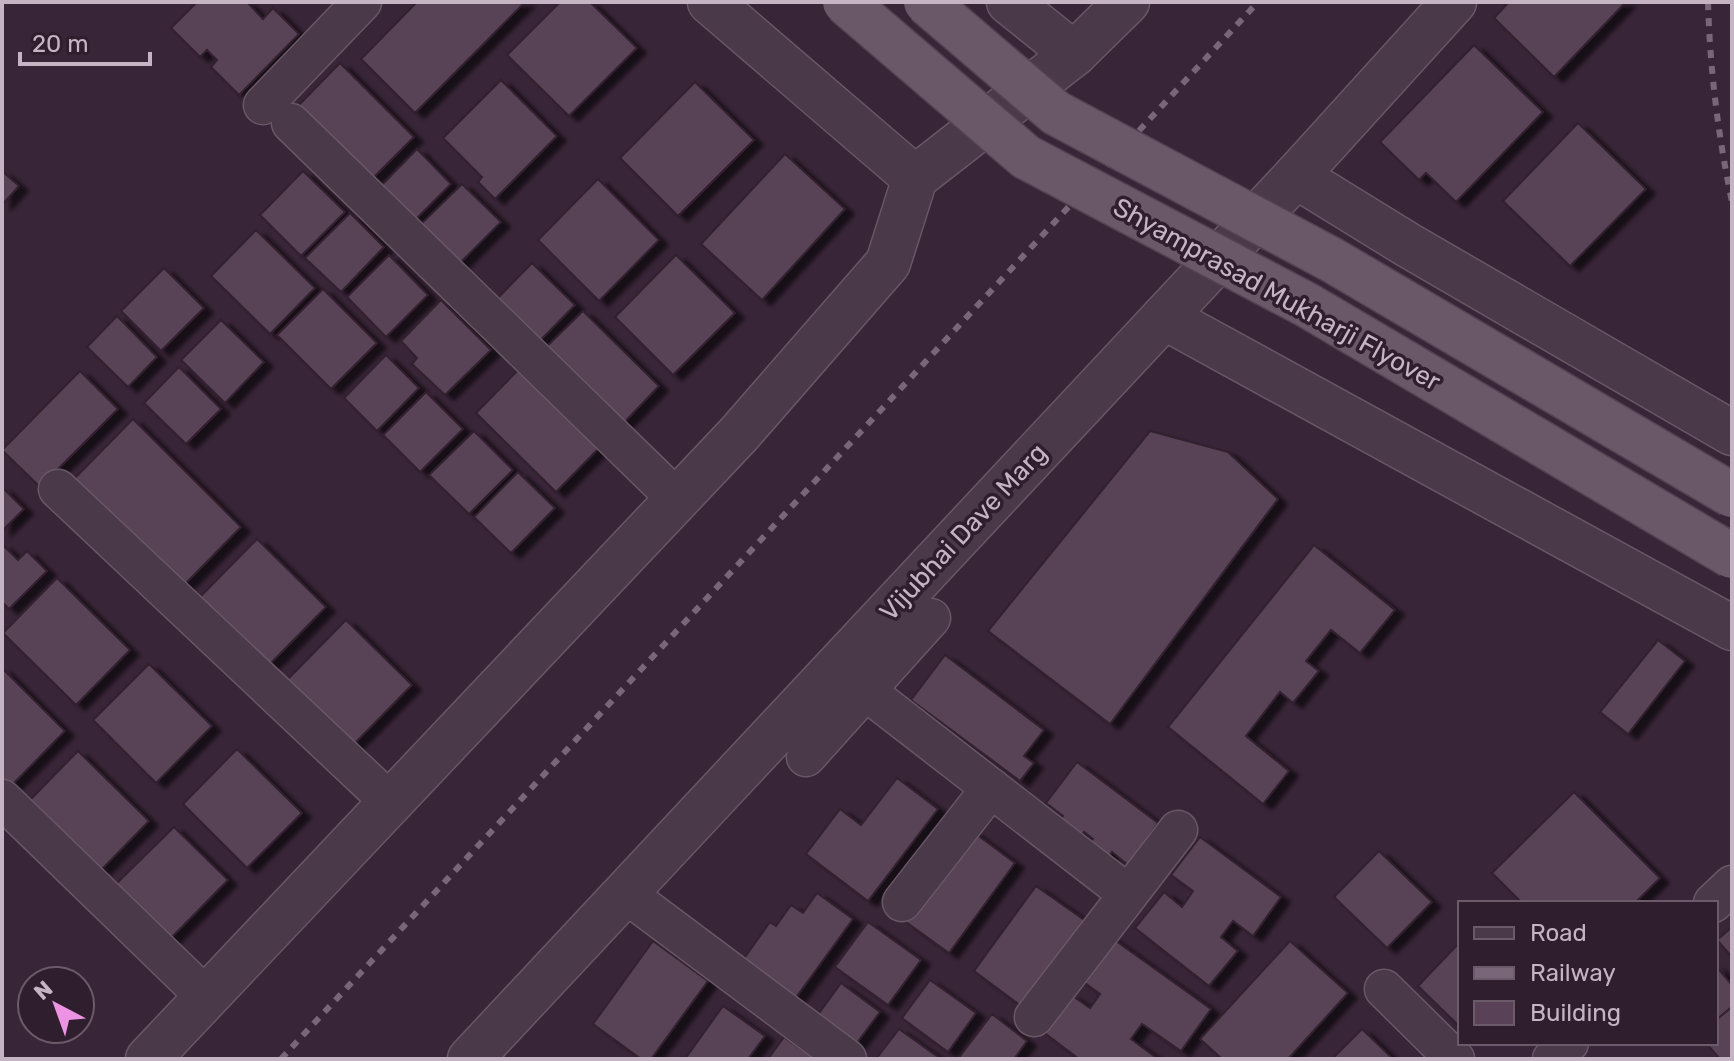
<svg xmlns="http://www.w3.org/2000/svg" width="1734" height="1061" viewBox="0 0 1734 1061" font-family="Rubik,sans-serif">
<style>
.building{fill:#594257;stroke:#31202f;stroke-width:2;filter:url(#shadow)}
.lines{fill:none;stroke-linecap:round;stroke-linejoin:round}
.minor-casing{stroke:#685766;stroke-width:41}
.tertiary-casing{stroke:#685766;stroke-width:47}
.minor{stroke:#4a3949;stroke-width:38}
.tertiary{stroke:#4a3949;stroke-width:44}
.rail{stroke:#7a6679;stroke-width:6;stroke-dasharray:8 8;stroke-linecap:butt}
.primary-bridge-casing{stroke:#534251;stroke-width:47;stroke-linecap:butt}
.primary-bridge{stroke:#6a5768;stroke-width:44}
.labels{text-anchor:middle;stroke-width:7;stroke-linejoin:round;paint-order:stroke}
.street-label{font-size:26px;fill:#c5b4c4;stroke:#2f1e2d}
</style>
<defs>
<filter id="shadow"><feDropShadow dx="9" dy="5" stdDeviation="2" flood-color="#0009"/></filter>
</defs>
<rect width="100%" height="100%" fill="#392538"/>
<g class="building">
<polygon points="197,2 247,2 263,19 273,8 299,34 239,95 211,67 217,60 207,50 200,57 171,28"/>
<polygon points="417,2 525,2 415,113 361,59"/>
<polygon points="560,2 590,2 637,48 569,116 507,55"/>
<polygon points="1509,2 1626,2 1554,77 1494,18"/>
<polygon points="1474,45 1543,112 1456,202 1426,173 1419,180 1380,142"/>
<polygon points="340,63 414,137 368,183 294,110"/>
<polygon points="501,80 557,136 495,199 478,182 482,177 443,138"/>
<polygon points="695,82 754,140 678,216 620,158"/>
<polygon points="1578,123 1646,189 1570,266 1503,201"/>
<polygon points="417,149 451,184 409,226 375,192"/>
<polygon points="785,154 845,209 762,300 701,244"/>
<polygon points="2,171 19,186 2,205"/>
<polygon points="303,171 345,212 301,256 260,215"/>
<polygon points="598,179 659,240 599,301 538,240"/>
<polygon points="462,184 501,222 457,266 418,227"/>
<polygon points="350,213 384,247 341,292 305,258"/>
<polygon points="256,230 315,288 270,334 211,276"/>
<polygon points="389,255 428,295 386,337 347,297"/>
<polygon points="676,255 735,313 673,375 615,317"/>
<polygon points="532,263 575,305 528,353 485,311"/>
<polygon points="164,268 204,308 161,351 121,311"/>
<polygon points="323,289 377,343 331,389 277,335"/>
<polygon points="441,300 491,350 445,395 412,364 417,358 401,341"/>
<polygon points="583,311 659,386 614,433 537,356"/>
<polygon points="117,316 157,357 128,387 87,347"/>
<polygon points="221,320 264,362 225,403 181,360"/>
<polygon points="386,355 419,388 377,431 344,398"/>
<polygon points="522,366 602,445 556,492 476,413"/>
<polygon points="179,367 221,409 186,444 144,403"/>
<polygon points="80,371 118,409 40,487 2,450"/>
<polygon points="426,392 463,429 420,472 383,435"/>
<polygon points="133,419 241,527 182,587 73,480"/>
<polygon points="474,431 513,470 469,514 429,475"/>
<polygon points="1150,431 1228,452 1278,499 1110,724 988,631"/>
<polygon points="518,472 555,508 511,553 474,517"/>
<polygon points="2,487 24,509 2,531"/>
<polygon points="257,539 326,607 268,666 199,598"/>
<polygon points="2,544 18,560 27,551 47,571 9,609 2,602"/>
<polygon points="1314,545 1395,610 1360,653 1331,630 1306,661 1319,671 1293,703 1280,692 1246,736 1289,771 1263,804 1168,727"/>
<polygon points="57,578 130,650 76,705 3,633"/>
<polygon points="346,620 412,685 353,745 287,680"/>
<polygon points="1658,640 1685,661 1628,734 1600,712"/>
<polygon points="945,655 1044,730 1024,756 1034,763 1020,781 911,700"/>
<polygon points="149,664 212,726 156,783 93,720"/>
<polygon points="2,668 65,731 10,787 2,778"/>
<polygon points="237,749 302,813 247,868 183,804"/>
<polygon points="78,751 149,821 101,870 30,800"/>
<polygon points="1077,762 1158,823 1128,865 1112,852 1105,862 1087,847 1093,839 1084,832 1078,840 1057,824 1063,816 1046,803"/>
<polygon points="897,778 938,809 868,901 806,854 840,809 861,825"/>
<polygon points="1574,792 1660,878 1635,903 1522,903 1492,873"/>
<polygon points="174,827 228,880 169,940 115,885"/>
<polygon points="972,831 1015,863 949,953 906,922"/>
<polygon points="1200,837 1281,897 1253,936 1233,921 1221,937 1238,951 1209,986 1135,928 1164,892 1182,907 1193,891 1171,875"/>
<polygon points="1379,851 1432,902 1387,948 1334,897"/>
<polygon points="1036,886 1087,922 1025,1009 974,971"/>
<polygon points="817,893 853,919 792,1003 740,964 770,922 776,926 791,905 803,913"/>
<polygon points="868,922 921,960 888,1005 835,967"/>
<polygon points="1732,927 1732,957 1717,940"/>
<polygon points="1109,936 1211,1009 1181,1051 1142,1024 1131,1039 1158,1059 1079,1059 1042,1031 1070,994 1090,1008 1100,994 1078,978"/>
<polygon points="653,941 708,981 651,1059 641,1059 593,1024"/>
<polygon points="1290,941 1348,993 1288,1059 1222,1059 1200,1039"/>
<polygon points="1460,942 1460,1027 1418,986"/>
<polygon points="1716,966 1732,985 1732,1007 1716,1020"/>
<polygon points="930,980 976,1013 948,1052 902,1018"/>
<polygon points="841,983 880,1012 856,1044 817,1016"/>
<polygon points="723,1006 765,1036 748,1059 685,1059"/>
<polygon points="1732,1007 1732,1059 1720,1059 1706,1043 1716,1043 1716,1020"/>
<polygon points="992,1014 1027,1041 1014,1059 958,1059"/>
<polygon points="899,1029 938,1057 936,1059 876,1059"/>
<polygon points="1362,1029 1393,1059 1332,1059"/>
<polygon points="784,1037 815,1059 768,1059"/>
</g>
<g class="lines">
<g class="minor-casing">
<g id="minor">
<polyline points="263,105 362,2"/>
<polyline points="291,123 677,499"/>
<polyline points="58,489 390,802"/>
<polyline points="836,668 1128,894"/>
<polyline points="806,757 931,618"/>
<polyline points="2,799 206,997"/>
<polyline points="625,893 847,1059"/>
<polyline points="902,902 991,788"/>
<polyline points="1713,903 1732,885"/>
<polyline points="1384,989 1455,1059"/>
<polyline points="1034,1017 1178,830"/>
<polyline points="1552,1059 1569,1043"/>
</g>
</g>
<g class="tertiary-casing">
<g id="tertiary">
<polyline points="710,2 915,178"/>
<polyline points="1009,2 1074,54"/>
<polyline points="1296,176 1408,245 1732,433"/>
<polyline points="1164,317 1732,628"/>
<polyline points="148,1059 739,434 888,263 915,178 1074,54 1127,2"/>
<polyline points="470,1059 1296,176 1454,2"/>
</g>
</g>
<use href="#minor" class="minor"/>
<use href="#tertiary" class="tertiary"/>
<g class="rail">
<path d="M1708 2C1710 70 1718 135 1732 202"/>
<polyline points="281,1059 1258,2"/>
</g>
<g class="primary-bridge-casing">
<g id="primary-bridge">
<polyline points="845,2 1026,157 1307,305 1732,556"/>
<polyline points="926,2 1056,113 1332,260 1732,495"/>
</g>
</g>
<use href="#primary-bridge" class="primary-bridge"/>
</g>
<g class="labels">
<g class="street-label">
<text transform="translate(1277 294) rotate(29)" y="9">Shyamprasad Mukharji Flyover</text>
<text transform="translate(963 532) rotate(-47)" y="9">Vijubhai Dave Marg</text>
</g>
</g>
<rect width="1734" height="1061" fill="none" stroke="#c5b4c4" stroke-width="8"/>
<rect x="1458" y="901" width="260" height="144" fill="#2f1e2d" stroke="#6b5a69" stroke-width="2"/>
<rect x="1474" y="927" width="40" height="12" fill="#4a3949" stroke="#6b5a69" stroke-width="2"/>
<text x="1530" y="941" font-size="24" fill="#c5b4c4">Road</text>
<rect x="1474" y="967" width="40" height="12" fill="#7a6679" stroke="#6b5a69" stroke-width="2"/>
<text x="1530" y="981" font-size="24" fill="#c5b4c4">Railway</text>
<rect x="1474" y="1001" width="40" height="24" fill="#594257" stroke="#6b5a69" stroke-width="2"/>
<text x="1530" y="1021" font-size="24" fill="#c5b4c4">Building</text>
<g transform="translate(56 1005) rotate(319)"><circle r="38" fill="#2f1e2d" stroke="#6b5a69" stroke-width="2"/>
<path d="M0-6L14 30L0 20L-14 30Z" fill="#ec93e3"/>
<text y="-12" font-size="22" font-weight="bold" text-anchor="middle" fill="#c5b4c4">N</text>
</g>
<path d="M20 52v12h130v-12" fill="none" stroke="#c5b4c4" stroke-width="4"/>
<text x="32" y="52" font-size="24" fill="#c5b4c4" stroke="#2f1e2d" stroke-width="6" paint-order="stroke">20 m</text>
</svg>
